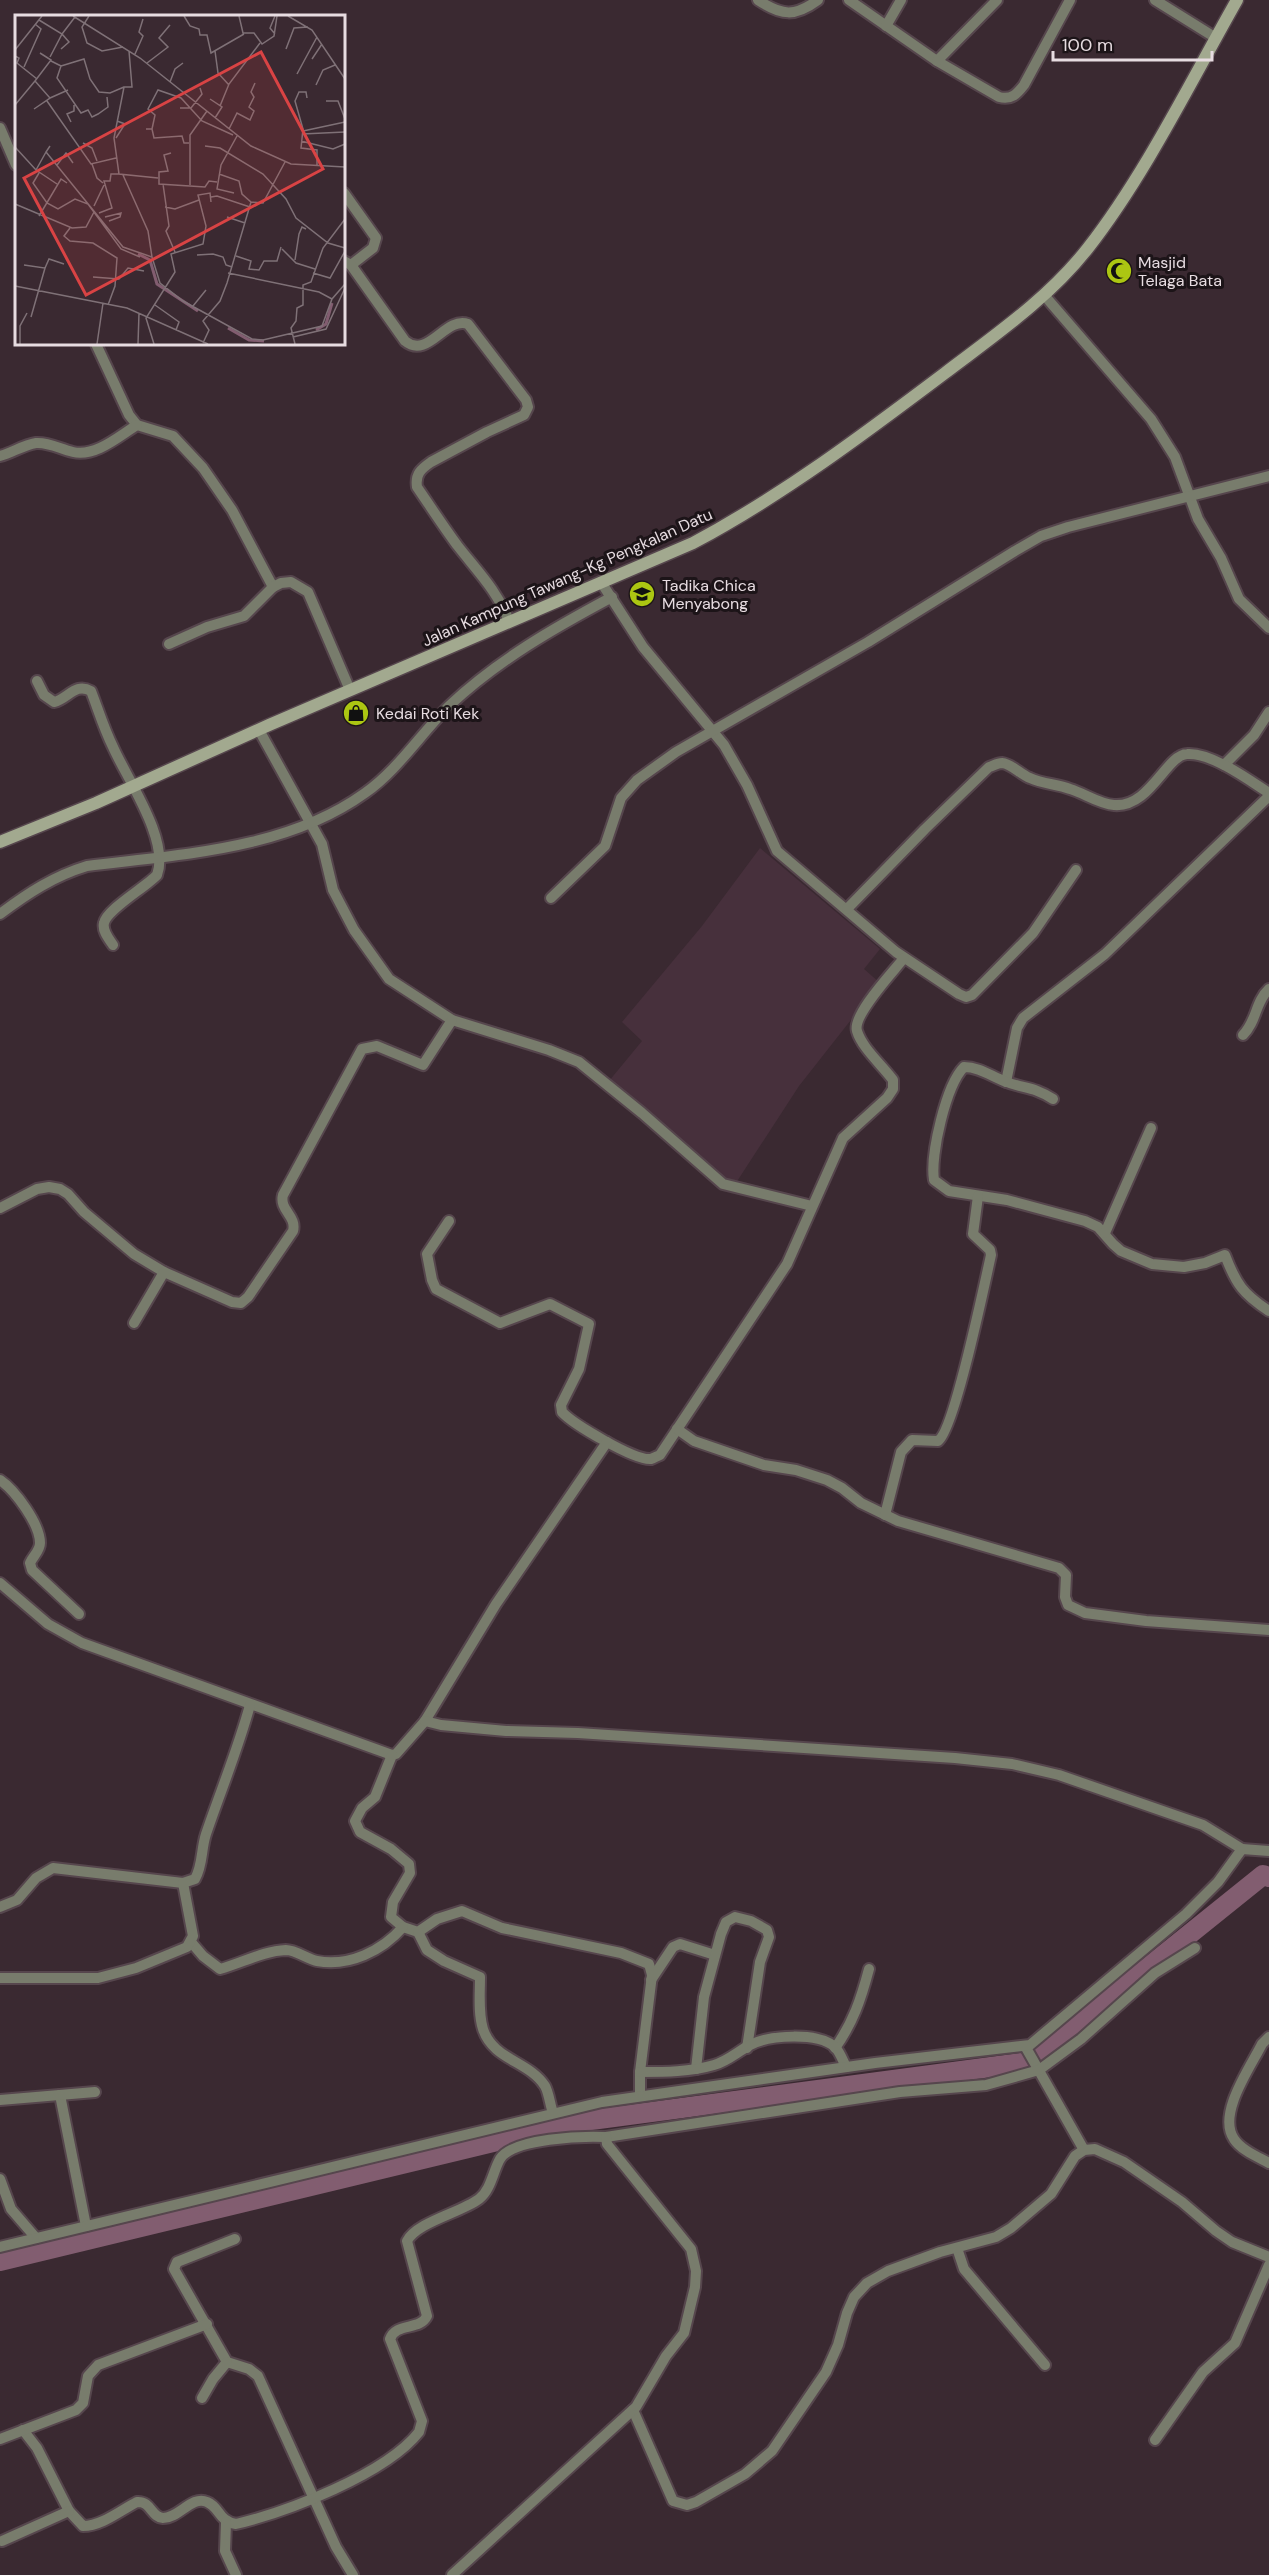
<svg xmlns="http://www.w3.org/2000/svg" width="1269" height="2575" viewBox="0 0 1269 2575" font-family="'DM Sans',sans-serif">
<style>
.built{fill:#47303c}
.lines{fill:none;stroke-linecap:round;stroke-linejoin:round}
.river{stroke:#825d70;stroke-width:20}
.street-casing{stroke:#56464d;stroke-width:14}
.secondary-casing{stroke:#56464d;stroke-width:15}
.street{stroke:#787c6c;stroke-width:10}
.secondary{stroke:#a2a98f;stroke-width:12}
.labels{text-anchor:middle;stroke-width:6;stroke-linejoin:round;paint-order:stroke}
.poi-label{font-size:16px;fill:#e7dce1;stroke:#1c1418;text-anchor:start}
.street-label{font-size:16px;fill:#e7dce1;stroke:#1c1418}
.inset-river{fill:none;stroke:#825d70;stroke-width:3}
.inset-road{fill:none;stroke:#7f7177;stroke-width:1.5}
.view{fill:#d94344;fill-opacity:0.15;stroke:#d94344;stroke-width:3}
.inset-edge{fill:none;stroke:#e7dce1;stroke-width:3}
</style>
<rect width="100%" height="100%" fill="#3a2931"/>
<polygon class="built" points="760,848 880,949 864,969 880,983 799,1086 734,1186 609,1081 642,1041 622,1022 702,926"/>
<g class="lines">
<g class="river">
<polyline points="1043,2052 1263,1875 1269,1877"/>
<polyline points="0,2261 576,2122 1021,2063"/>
</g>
<g class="street-casing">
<g id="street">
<path d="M758 0C782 16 795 17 818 0"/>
<path d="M849 0 937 61 999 97C1012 100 1017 94 1024 85L1070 0"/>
<polyline points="1155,0 1216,38"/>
<polyline points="886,26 901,0"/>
<polyline points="937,61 997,0"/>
<polyline points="0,128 16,165"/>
<polyline points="344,193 376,238 373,248 351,265"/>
<path d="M344 261 351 265 405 341C428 360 445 316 468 324L526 400 528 407 524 415 487 432 431 462C421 469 415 474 417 487 430 506 443 526 457 545 478 572 496 589 509 621"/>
<polyline points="1044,295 1151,419 1175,457 1198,519 1221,558 1239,599 1269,628"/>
<polyline points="96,344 129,415 137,425 173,436 203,468 232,510 273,587"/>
<path d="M0 456C12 453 23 445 36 443 49 442 60 449 73 452 96 457 119 436 137 425"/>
<polyline points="601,582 643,647 724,745 747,785 777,851 896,952 959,994 966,997 972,995 1033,933 1076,870"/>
<polyline points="169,644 207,627 244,616 273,587 281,583 291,582 308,592 350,690"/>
<path d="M37 681 44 695 54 702C68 699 75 682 91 691 98 709 104 729 113 747 127 779 170 840 157 875 146 887 107 909 104 923 102 931 109 939 113 945"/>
<polyline points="259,730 322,844 333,890 354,930 389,979 452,1020 549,1050 579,1062 642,1113 723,1184 812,1206"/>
<polyline points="1224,765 1254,735 1269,712"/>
<polyline points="551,898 605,846 621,798 637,780 676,752 868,642 1015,551 1041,536 1068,527 1269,476"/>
<path d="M847 909 925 829 989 767C993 766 997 763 1002 763 1012 764 1021 775 1030 778 1043 784 1057 784 1070 789 1084 793 1099 804 1114 805 1150 808 1166 755 1187 754 1211 752 1249 780 1269 793"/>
<path d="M0 914C28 893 54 876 87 866 181 854 286 850 365 793 398 770 421 733 450 705 498 660 554 628 612 597"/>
<path d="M1243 1035C1257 1021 1255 1002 1269 989"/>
<polyline points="1006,1082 1017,1028 1023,1018 1105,954 1269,796"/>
<path d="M1053 1099C1033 1086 1023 1089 1004 1081 991 1076 979 1067 964 1067 946 1085 930 1155 934 1180L949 1191 1007 1200 1085 1221 1098 1227 1113 1244 1121 1251 1152 1264 1184 1267 1205 1263 1225 1255C1236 1284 1243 1294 1269 1311"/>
<polyline points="0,1208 37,1189 49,1187 60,1189 68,1194 84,1212 134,1254 164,1272"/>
<path d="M449 1221 427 1254 432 1280 436 1289 500 1323 550 1304 589 1324 579 1369 561 1405 562 1412C573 1424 635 1461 651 1459 654 1458 657 1456 660 1455L787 1264 843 1138 887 1098 893 1089V1080C882 1065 862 1048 857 1031 852 1015 893 972 904 958"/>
<polyline points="1105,1233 1151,1128"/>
<path d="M134 1323 164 1272 232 1302 241 1303 248 1297 293 1231C297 1216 279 1210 283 1195L362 1049 377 1046 423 1065 452 1020"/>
<polyline points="677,1429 694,1441 764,1465 796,1470 827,1480 842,1488 861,1503 898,1521 1059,1568 1066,1575 1065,1597 1068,1605 1085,1613 1146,1621 1269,1630"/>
<path d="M0 1480C15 1490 40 1524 40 1543 40 1551 33 1556 30 1563L32 1570 79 1614"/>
<path d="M885 1515 901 1452 912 1440 938 1441C954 1431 985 1282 991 1255L990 1250 973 1234 978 1196"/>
<polyline points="0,1583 48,1624 82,1643 392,1755 396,1754 425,1721 496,1604 607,1442"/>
<polyline points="425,1721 441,1725 506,1731 578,1733 955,1758 1012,1764 1059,1775 1203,1825 1242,1849"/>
<polyline points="392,1755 375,1797 362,1808 355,1821 360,1832 391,1849 409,1864 410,1873 393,1902 391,1917 403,1927 418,1932 437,1919 462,1911 502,1928 621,1953 649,1964 652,1975 640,2072 640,2096"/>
<polyline points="0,1907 17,1900 36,1878 53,1868 183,1883"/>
<path d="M418 1932 427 1950 444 1961 480 1977C480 1994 478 2013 483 2029 493 2060 529 2061 545 2086 549 2093 550 2105 553 2113"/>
<path d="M191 1942 203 1956 220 1969C242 1963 263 1951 286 1950 296 1950 307 1959 317 1961 349 1967 382 1951 403 1927"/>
<path d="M0 1978H98L136 1968 187 1947 193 1936 183 1883 195 1879C203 1865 201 1849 206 1834 221 1790 238 1749 250 1705"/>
<polyline points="651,1980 673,1947 680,1944 715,1955"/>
<path d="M1269 2037 1262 2044C1250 2068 1217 2114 1234 2139 1241 2150 1258 2157 1269 2163"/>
<polyline points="1025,2046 1084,2150"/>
<path d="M835 2048C853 2023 861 1999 869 1969"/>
<polyline points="696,2069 704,1997 721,1934 726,1922 735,1917 751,1921 767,1930 769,1937 760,1962 747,2048"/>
<path d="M640 2072C665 2072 690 2072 714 2065 728 2061 737 2052 750 2045 769 2035 818 2032 835 2047 840 2052 843 2061 846 2067"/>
<polyline points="60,2095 86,2226"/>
<polyline points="0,2100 95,2092"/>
<polyline points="0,2179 11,2209 36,2238"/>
<polyline points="235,2239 177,2262 174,2269 227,2362 249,2369 258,2376 336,2547 353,2575"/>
<polyline points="0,2247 602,2102 875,2063 1030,2045 1186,1914 1218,1882 1242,1849 1269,1851"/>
<polyline points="957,2248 964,2269 1045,2365"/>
<polyline points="202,2398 213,2379 227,2362"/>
<polyline points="633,2410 673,2501 687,2505 696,2502 745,2474 772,2451 826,2372 838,2345 847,2313 854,2297 867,2283 888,2271 940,2252 996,2237 1011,2228 1051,2194 1075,2156 1084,2150 1095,2149 1124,2162 1182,2202 1216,2231 1232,2242 1269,2257"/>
<path d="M23 2430 37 2448 69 2511 83 2526C102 2526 121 2510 137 2502 151 2501 151 2517 163 2518 179 2518 192 2495 207 2502 220 2507 218 2521 236 2524 287 2512 386 2474 419 2432L422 2421 390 2339C396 2322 420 2331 427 2316L407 2241C417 2222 460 2213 479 2199 491 2190 493 2171 500 2159 513 2138 583 2136 606 2137L900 2092 986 2085 1039 2070 1081 2039 1155 1973 1195 1948"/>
<polyline points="0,2439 76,2410 83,2403 88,2376 98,2365 207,2324"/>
<polyline points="1155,2440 1203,2372 1235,2343 1269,2265"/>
<polyline points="226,2522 225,2551 236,2575"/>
<polyline points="2,2541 69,2511"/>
<polyline points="452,2575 636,2407 666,2356 684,2333 695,2287 696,2271 691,2249 607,2144 606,2137"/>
</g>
</g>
<g class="secondary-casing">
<path id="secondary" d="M0 842 96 803 269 725 693 543C783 495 864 434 945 373 995 335 1049 298 1088 248 1145 175 1191 81 1237 0"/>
</g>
<use href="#street" class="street"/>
<use href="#secondary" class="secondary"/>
</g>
<defs>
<g id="mosque-disc" transform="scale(1.35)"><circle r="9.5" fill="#acc612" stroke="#1c1418"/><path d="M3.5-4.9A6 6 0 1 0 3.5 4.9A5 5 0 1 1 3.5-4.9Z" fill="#111"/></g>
<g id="school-disc" transform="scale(1.35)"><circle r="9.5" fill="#acc612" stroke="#1c1418"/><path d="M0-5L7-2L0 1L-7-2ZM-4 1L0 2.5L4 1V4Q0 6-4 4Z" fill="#111"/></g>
<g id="shop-disc" transform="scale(1.35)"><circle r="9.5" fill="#acc612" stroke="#1c1418"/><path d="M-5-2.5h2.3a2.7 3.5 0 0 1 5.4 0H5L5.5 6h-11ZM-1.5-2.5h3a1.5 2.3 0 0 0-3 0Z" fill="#111"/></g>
</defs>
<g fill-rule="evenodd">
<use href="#mosque-disc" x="1119" y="271"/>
<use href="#school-disc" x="642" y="594"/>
<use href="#shop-disc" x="356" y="713"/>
</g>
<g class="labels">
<g class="poi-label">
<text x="1138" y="268">Masjid<tspan x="1138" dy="18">Telaga Bata</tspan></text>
<text x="662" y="591">Tadika Chica<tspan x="662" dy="18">Menyabong</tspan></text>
<text x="376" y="719">Kedai Roti Kek</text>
</g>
<g class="street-label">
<text transform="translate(567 577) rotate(-24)" y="6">Jalan Kampung Tawang-Kg Pengkalan Datu</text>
</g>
</g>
<g transform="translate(15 15)">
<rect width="330" height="330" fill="#3a2931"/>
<path class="inset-river" d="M123 239 135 245 142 269 183 296M213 313 234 325 249 326M301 315 311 309 317 288"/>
<path class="inset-road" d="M58 1 125 43 236 131 276 149 330 152M74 1 67 12 72 28 87 36 108 32M169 1 175 11 184 14 185 20H192L196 38 229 19M224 1 228 18H239L247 29 259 21 262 1M260 1 255 13 260 19M273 1 297 15 330 64M24 5 47 19 35 42M47 19 60 2M46 34 54 27 47 19M271 34 279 13 293 12M0 35 27 1M114 36 117 72H109L99 123 104 159 143 163M200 36 203 58 214 70M120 39 128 21 124 17 128 4M0 41 4 43 2 48 22 64M297 44 307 29M36 46 46 51 42 63 66 98 73 95 77 102 83 99 93 92 92 82M132 48 153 32 144 23 155 10M46 51 69 44 75 64 84 77 95 78 109 72M9 52 26 14 20 9M282 59 302 22M155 67 160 54 168 48M301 70 308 55 320 50M35 83 53 75M292 83 291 77H284L280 86 288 114 286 133 302 135V150M195 84 207 92 200 103M32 86 76 149 101 143M311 86H323L330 104M0 90 20 66M205 91 214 69 245 28M165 93H176L187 79 185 73M19 94 35 83 20 66 36 45 25 38M56 107 52 99 59 96V90M131 114H137L139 123 167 121 169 128H174M137 114 140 100 133 94 143 75 166 83 187 106 218 120M214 114 222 98 235 105 239 96 234 92 239 82 236 77 240 68M288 116 330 107M287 119 330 117M101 123 110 109 102 106M286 126 318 134 330 129M68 128 77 133 82 146M35 131 31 137 108 232 137 242 145 268 168 286 237 324 248 325 307 311 317 284 330 269M190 131 205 133 248 159 271 184 281 203 313 228 330 233M0 132 21 155 42 169M156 138 149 140 153 156 144 157V169L190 172 194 166 202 167M77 149 82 163 88 168M42 150 51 138 58 148M21 155 31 137M24 158 18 168 32 188 43 194 60 184 73 189 106 234 125 242M204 159 224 166 227 179 236 187 248 188 270 147M108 160 133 216 137 242M148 169 154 211 151 216 160 237M175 170V120L192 96M219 178 202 174 206 150 222 121M196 182 202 181 235 192M0 189 57 213 71 212 79 197M79 191 89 170M150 192 160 194 184 185M84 198 97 193 89 166H95L96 159H104M24 201 46 164 52 168M90 202 106 198 105 202 94 206M212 202 230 208M55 213 49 221 55 226 78 228 102 243 100 271 93 290M267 234 281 248 300 254M182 240 198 239 208 242 211 250 217 252M221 241 236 246 234 254 244 255 249 246H262L266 232M280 245 284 219 287 212 291 214M9 250 30 253 16 302M30 253 34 244 49 249M213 258 304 277 317 284M298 258 315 263 330 236M78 262 104 264 113 253 129 256M0 271 112 293 193 329M140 290 164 307 161 315M178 291 191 275M278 322 311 314 330 273M188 328 194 315 188 306 205 286 212 268 236 187M5 329V311L12 298M82 329 88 288M123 329 124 298M139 329 131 303 160 257 156 239 188 229 191 211 183 180 195 178 196 187M280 329 276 313 281 306 282 293 288 290V270L296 267 308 233 330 204"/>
<path class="view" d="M246 37 308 154 71 280 9 163Z"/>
<rect width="330" height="330" class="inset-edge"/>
</g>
<path d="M1053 51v9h159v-9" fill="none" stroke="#e7dce1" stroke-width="3"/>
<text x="1062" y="51" font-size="18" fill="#e7dce1" stroke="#1c1418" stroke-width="4.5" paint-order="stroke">100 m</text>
</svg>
